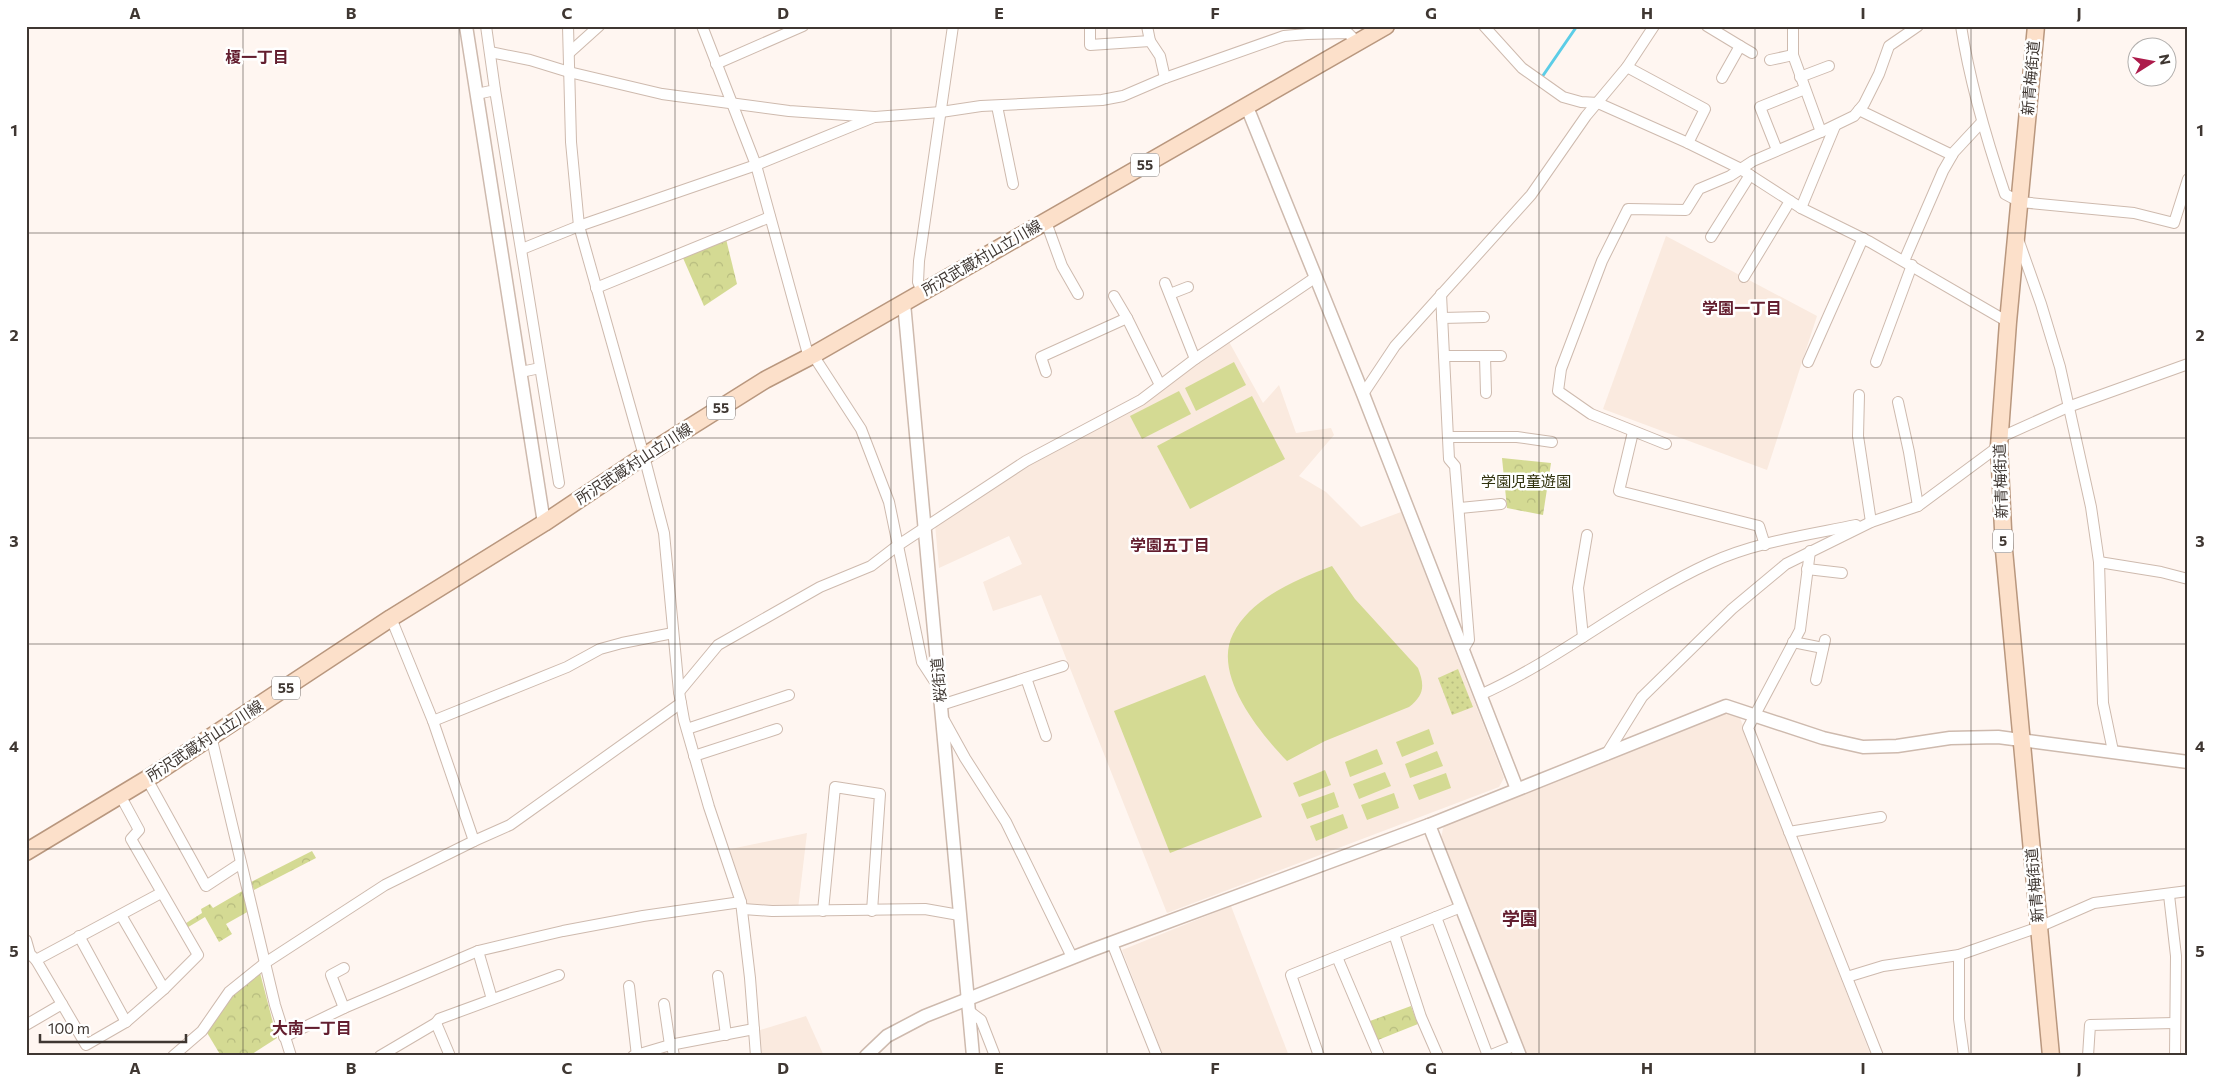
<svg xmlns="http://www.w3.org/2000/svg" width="2214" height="1082" viewBox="0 0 2214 1082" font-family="Commissioner,'Noto Sans JP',sans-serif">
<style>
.built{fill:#faeadf}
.grass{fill:url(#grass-dots)}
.park{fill:url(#park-crowns)}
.pitch{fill:#d4da93}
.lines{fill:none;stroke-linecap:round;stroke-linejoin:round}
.stream{stroke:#5ccde7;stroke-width:3}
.minor-casing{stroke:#cebaae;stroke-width:12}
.tertiary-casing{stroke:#cebaae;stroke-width:15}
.primary-casing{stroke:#b9977e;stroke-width:19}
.minor{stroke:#fff;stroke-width:10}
.tertiary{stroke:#fff;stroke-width:12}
.primary{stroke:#fce0ca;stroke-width:16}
.grid{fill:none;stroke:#3f3732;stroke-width:1;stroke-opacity:0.55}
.labels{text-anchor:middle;stroke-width:5;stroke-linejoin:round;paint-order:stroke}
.shield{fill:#fff;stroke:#797370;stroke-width:1}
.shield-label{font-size:14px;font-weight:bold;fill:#3f3732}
.street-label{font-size:15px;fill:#3f3732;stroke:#fff}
.park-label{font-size:15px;fill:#2f310c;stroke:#fff}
.neighbourhood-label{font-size:16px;font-weight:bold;fill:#631e2f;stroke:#fff}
.quarter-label{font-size:18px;font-weight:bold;fill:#631e2f;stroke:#fff}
.neatline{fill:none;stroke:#3f3732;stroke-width:2}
.grid-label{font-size:16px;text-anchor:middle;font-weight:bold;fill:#3f3732}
</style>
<defs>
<pattern id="grass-dots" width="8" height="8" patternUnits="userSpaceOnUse" patternTransform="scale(1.25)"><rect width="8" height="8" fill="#d4da93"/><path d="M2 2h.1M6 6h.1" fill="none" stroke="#b7bc7f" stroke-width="1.8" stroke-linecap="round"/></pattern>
<pattern id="park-crowns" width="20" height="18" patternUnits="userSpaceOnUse" patternTransform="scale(1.25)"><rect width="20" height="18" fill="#d4da93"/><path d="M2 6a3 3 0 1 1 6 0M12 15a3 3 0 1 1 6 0" fill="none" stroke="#b7bc7f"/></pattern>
</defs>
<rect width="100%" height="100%" fill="#fff6f1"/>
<g class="built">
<polygon points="1666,236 1817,316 1767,470 1603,409"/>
<polygon points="1228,340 1263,403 1279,385 1296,433 1331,428 1334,435 1299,476 1326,492 1361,527 1401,512 1504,778 1499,787 1167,913 1041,595 993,611 983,582 1022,564 1009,536 939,568 935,524"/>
<polygon points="1725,712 1740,718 1871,1056 1527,1056 1441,838 1444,824"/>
<polygon points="807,833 798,909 745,905 726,850"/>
<polygon points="1231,906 1289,1056 1163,1056 1122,950"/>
<polygon points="806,1016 824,1056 759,1056 757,1031"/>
</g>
<polygon class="grass" points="1458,669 1473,707 1452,715 1438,678"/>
<g class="park">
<polygon points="726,239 737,284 704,306 683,258"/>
<polygon points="1502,458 1551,463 1543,515 1507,508"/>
<polygon points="312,851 316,858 254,890 251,882"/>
<polygon points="244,890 249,911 226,924 232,934 219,942 205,917 185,929 183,925 202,913 201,909 210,904 213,908"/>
<polygon points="259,969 277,1038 249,1056 221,1056 206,1031 229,999"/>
<polygon points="1411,1006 1418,1024 1378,1040 1370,1021"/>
</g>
<g class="pitch">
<polygon points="1234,362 1246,385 1196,411 1185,388"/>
<polygon points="1179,391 1191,414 1142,439 1130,416"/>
<polygon points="1252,396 1285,459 1190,509 1157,446"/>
<path d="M1332 566 1355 599 1418 668C1425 686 1424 695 1409 707L1325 741 1287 761C1260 733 1212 675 1233 634 1251 598 1296 580 1332 566Z"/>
<polygon points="1205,675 1262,817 1170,853 1114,711"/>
<polygon points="1429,729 1434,744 1402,757 1396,742"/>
<polygon points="1377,749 1383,764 1350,777 1345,762"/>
<polygon points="1437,751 1443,766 1410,778 1405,764"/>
<polygon points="1325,770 1331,785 1299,797 1293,783"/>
<polygon points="1385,772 1391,786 1359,799 1353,784"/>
<polygon points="1446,773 1451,788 1419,800 1413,785"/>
<polygon points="1334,792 1339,807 1307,819 1301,804"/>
<polygon points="1394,793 1399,808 1367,820 1361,805"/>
<polygon points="1343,814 1348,828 1316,841 1310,826"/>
</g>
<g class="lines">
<polyline class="stream" points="1542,77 1577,26"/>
<g class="minor-casing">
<g id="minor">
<polyline points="568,26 571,142 579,226 644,456 664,533 679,692 684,720 709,807 741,902 750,978 756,1056"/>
<polyline points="702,26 756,165 809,358"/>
<polyline points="1090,26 1090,45 1150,41 1160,56 1165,78"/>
<polyline points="1147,26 1150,41"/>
<polyline points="1484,26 1522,68 1563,97 1581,102 1598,103 1688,143 1739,168 1801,208 1870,242 2008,322"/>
<polyline points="1707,26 1740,46 1722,78"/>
<polyline points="1793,26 1793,55 1821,132"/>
<path d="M1961 26C1970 84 1986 138 2005 194L2020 202 2134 213 2174 223 2188 179"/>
<polyline points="1740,46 1752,53"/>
<polyline points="490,52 530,60 569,72 662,94 789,111 875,117 941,112 981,106 1102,100 1123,96 1165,78 1284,36 1307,34 1348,33 1358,43"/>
<polyline points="569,53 599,26"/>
<polyline points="1770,60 1793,55"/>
<polyline points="716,64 803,26"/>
<polyline points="1627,67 1705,109 1688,143"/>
<polyline points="1800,77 1829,66"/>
<polyline points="495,90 559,483"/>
<polyline points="477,94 495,90 486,26"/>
<polyline points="997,106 1013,184"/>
<polyline points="1859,110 1952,155"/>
<polyline points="1777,150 1760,107 1805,89"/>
<polyline points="1801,208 1835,126"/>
<polyline points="1046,222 1062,266 1078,294"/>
<polyline points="1711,237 1750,175"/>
<polyline points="2018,239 2041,304 2060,367 2091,507 2099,562 2103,703 2113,751"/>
<polyline points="522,249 579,226 756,165 874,117"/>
<polyline points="1904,261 1943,171 1954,152 1981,123"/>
<polyline points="1744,277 1790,201"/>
<polyline points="1165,283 1195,359"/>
<polyline points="596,288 770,217"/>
<polyline points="922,292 918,282 919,261 953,26"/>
<polyline points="1170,294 1188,287"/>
<polyline points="1441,294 1449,459 1455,466 1469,640 1463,650"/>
<polyline points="1114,296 1127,318 1160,385"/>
<polyline points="1442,318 1484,317"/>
<polyline points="813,355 861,429 889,502 922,662 939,688"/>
<polyline points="1444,356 1501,356"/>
<polyline points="1485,356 1486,393"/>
<polyline points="1808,362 1863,238"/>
<polyline points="1876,362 1912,265"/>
<polyline points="521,372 540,368"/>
<polyline points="1046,372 1041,357 1127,318"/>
<polyline points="1363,394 1395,346 1531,195 1586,116 1627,67 1654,26"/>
<polyline points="1859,395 1858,436 1871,522"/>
<polyline points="1898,402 1909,452 1918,506"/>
<polyline points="1633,432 1619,491 1759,526 1765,545"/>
<polyline points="1448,437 1517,437 1552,442"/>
<polyline points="1999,438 2068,407 2188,364"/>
<polyline points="1666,444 1591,414 1558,391 1561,369 1602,261 1628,209 1686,210 1699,189 1730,176 1753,161 1821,132 1854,116 1864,104 1879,74 1889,46 1918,26"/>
<polyline points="1460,508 1501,504"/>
<polyline points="1810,551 1800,630 1748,728 1878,1056"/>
<polyline points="2099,562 2161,572 2188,579"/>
<polyline points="1807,569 1842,573"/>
<polyline points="391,618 433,721 474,841"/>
<polyline points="1583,637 1578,588 1587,535"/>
<polyline points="1793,642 1823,648"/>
<polyline points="1026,678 1046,736"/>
<polyline points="1816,680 1825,640"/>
<polyline points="679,692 718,645 820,587 871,566 897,546 1026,461 1141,400 1195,359 1316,277"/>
<path d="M1480 695C1561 659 1629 600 1710 563 1755 542 1808 535 1856 525"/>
<polyline points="941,705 1063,666"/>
<polyline points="944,720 965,758 1006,822 1072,957"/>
<polyline points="433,721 567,667 600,649 622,643 673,633"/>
<polyline points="687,729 789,695"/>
<polyline points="211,736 275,1005 291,1056"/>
<polyline points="1606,755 1642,697 1732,609 1786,564 1871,522 1918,506 1999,446"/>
<polyline points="694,756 777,729"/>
<polyline points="147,779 206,886 241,863"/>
<polyline points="1789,832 1881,817"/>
<polyline points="2169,895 2176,956 2175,1056"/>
<polyline points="743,909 772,911 925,909 959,915"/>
<polyline points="823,911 835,787 880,794 872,911"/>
<polyline points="121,915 164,989"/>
<polyline points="1436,917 1488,1056"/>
<polyline points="1394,934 1421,1017 1438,1056"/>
<polyline points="79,936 126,1022"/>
<polyline points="26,940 30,954 36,960"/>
<polyline points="1112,943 1157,1056"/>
<polyline points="478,951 492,999"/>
<polyline points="1959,955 1959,1019 1964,1056"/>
<polyline points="1337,957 1379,1056"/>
<polyline points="718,976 726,1035"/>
<polyline points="1847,977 1883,966 1959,955 2039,927 2094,903 2188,891"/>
<polyline points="629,986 637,1056"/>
<polyline points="62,1004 36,960 161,893"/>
<polyline points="664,1004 670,1045"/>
<polyline points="344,1008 331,975 344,968"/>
<polyline points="969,1011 981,1020 995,1056"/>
<polyline points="436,1023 450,1056"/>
<polyline points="26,1025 62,1004 86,1045 126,1022 164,989 198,955 131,839 139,830 120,795"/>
<polyline points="284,1037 344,1008 478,951 563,931 643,916 741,902"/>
<polyline points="672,1045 674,1056"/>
<polyline points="173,1056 202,1031 229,992 265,963 385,885 474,841 510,825 681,703"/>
<polyline points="380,1056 436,1023 439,1019 559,975"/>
<polyline points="633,1056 670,1045 754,1029"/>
<polyline points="1319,1056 1291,975 1461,907"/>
<polyline points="1489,1056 1516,1045"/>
<polyline points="2088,1056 2090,1025 2174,1023"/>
</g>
</g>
<g class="tertiary-casing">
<g id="tertiary">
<polyline points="466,26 544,523"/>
<polyline points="1247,107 1363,394 1517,789"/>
<polyline points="904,303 973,1056"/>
<polyline points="1429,825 1520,1056"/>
<polyline points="866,1056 887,1036 925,1016 1092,950 1429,825 1726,706 1823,738 1863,747 1897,746 1950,738 1998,737 2188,762"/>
</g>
</g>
<g class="primary-casing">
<g id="primary">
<polyline points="2036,26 2008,322 1999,446 2004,550 2051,1056"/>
<polyline points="26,852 147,779 391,618 544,523 644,456 765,380 813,355 1386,26"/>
</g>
</g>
<use href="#minor" class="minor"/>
<use href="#tertiary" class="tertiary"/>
<use href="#primary" class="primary"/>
</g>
<path class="grid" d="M243 26V1056M459 26V1056M675 26V1056M891 26V1056M1107 26V1056M1323 26V1056M1539 26V1056M1755 26V1056M1971 26V1056M26 233H2188M26 438H2188M26 644H2188M26 849H2188"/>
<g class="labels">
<g class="shield">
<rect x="1131" y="153.5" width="28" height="23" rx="4"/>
<rect x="707" y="396.5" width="28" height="23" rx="4"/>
<rect x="1993" y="529.5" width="20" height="23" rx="4"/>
<rect x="272" y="676.5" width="28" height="23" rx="4"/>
</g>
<g class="shield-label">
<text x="1145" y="170">55</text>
<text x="721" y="413">55</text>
<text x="2003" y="546">5</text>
<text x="286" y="693">55</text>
</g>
<g class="street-label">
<text transform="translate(2031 78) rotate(-85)" y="5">新青梅街道</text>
<text transform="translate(982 258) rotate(-30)" y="5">所沢武蔵村山立川線</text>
<text transform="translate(634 464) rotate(-33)" y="5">所沢武蔵村山立川線</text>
<text transform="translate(2001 481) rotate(-92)" y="5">新青梅街道</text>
<text transform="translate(939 680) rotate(-95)" y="5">桜街道</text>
<text transform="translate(205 741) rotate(-33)" y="5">所沢武蔵村山立川線</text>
<text transform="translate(2035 885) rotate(-95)" y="5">新青梅街道</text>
</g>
<g class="park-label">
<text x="1526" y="487">学園児童遊園</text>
</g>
<g class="neighbourhood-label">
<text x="257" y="63">榎一丁目</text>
<text x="1742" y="314">学園一丁目</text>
<text x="1170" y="551">学園五丁目</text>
<text x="312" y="1034">大南一丁目</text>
</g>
<g class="quarter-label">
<text x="1520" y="925">学園</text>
</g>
</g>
<rect width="2214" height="1082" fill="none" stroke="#ffffff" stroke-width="55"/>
<g transform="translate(2152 62) rotate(79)"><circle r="24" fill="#ffffff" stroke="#b2afad"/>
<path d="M0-4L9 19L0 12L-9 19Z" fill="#ad1b4b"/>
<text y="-8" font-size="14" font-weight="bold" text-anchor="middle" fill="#3f3732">N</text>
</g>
<path d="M40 1034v8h146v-8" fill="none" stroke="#3f3732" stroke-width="2.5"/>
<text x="48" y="1034" font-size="15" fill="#3f3732" stroke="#ffffff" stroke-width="4" paint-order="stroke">100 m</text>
<rect x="28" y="28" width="2158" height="1026" class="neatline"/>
<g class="grid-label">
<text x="135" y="19">A</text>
<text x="351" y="19">B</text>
<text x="567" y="19">C</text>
<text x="783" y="19">D</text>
<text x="999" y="19">E</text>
<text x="1215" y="19">F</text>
<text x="1431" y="19">G</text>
<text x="1647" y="19">H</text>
<text x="1863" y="19">I</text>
<text x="2079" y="19">J</text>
<text x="14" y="136">1</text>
<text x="2200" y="136">1</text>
<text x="14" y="341">2</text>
<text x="2200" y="341">2</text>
<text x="14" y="547">3</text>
<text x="2200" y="547">3</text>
<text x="14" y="752">4</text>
<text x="2200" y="752">4</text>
<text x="14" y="957">5</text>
<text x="2200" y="957">5</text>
<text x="135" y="1074">A</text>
<text x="351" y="1074">B</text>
<text x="567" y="1074">C</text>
<text x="783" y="1074">D</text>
<text x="999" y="1074">E</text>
<text x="1215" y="1074">F</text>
<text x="1431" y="1074">G</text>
<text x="1647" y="1074">H</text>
<text x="1863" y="1074">I</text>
<text x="2079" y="1074">J</text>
</g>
</svg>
